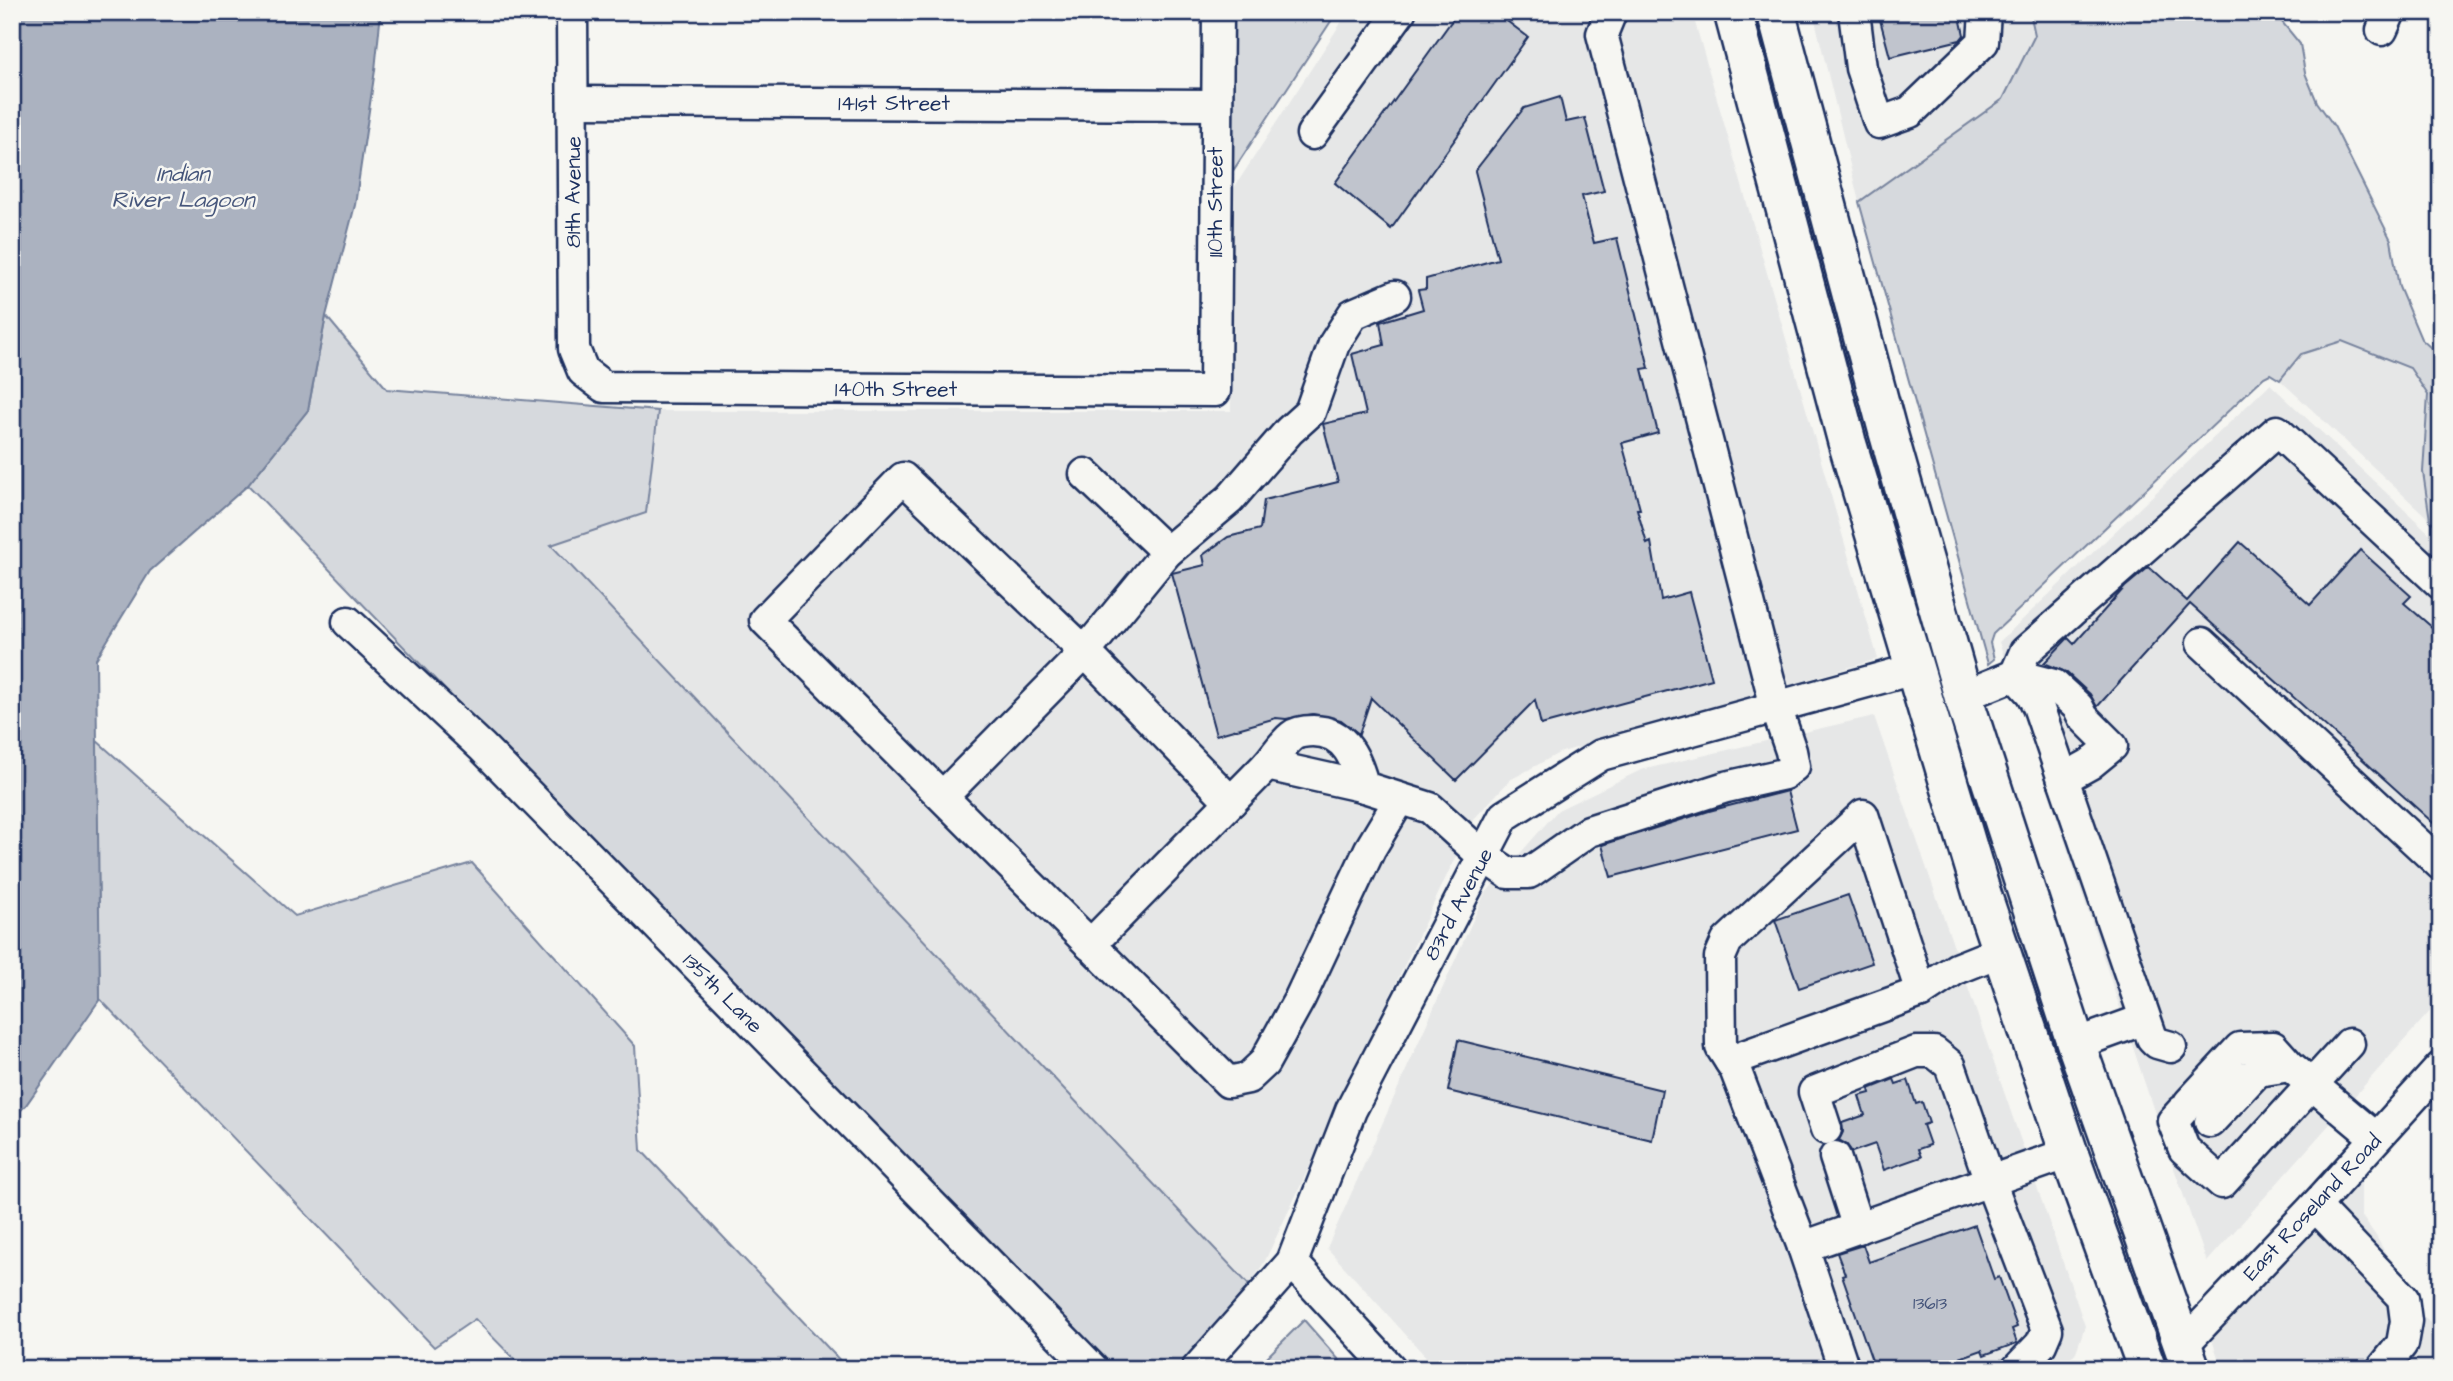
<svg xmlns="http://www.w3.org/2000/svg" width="2453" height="1381" viewBox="0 0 2453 1381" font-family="'Architects Daughter',sans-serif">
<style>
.built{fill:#e6e7e7}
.green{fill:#d6d9dd;stroke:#78849e;stroke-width:2}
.water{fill:#abb2c0;stroke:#717e99;stroke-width:2}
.building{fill:#c0c4cd;stroke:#1b2f5e;stroke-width:2}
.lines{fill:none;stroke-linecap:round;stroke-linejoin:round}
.minor-casing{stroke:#1b2f5e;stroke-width:35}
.major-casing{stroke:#1b2f5e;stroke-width:42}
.minor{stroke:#f6f6f2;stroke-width:30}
.major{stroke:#f6f6f2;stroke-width:37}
.labels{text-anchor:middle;stroke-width:5;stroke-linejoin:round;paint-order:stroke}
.number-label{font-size:18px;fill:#44547a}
.street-label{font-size:21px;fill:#1b2f5e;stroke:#f6f6f2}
.water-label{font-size:23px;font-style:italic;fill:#46567b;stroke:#f6f6f2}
</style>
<rect width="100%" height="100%" fill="#f6f6f2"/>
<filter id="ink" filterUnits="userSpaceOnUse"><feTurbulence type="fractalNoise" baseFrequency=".0143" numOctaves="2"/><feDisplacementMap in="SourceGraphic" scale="14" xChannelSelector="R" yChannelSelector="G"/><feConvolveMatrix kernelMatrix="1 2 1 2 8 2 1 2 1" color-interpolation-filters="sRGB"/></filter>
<g filter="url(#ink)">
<g class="built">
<polygon points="1348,12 1692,12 1878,659 1559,753 1510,780 1473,820 1264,1263 1249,1285 551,545 646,513 658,411 1231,411 1232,191"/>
<polygon points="1813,12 2030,12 2035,35 2003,99 1859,202"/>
<polygon points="2342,340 2410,368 2428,395 2423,472 2430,520 2280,380 2301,354"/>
<polygon points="2270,384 2441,544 2441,999 2207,1262 2159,1126 1999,642"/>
<polygon points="1874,716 2085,1326 2076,1352 2062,1369 1437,1369 1327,1248 1484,895 1558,810 1641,770"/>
<polygon points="2358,1177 2361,1180 2361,1215 2376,1236 2416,1309 2441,1334 2441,1369 2222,1369 2210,1334"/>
</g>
<g class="green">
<polygon points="1219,12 1337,12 1225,183"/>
<polygon points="2030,12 2274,12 2300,44 2305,73 2317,102 2334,126 2391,240 2399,287 2421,339 2441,357 2441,530 2430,520 2423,472 2428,395 2410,368 2342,341 2301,354 2280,380 2270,374 2264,377 1993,634 1990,643 1994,659 1988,664 1859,202 2003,99 2035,35"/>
<polygon points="326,316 387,389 658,411 646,513 551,545 1249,1285 1179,1369 1099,1369 248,485 308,410"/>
<polygon points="96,740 295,916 472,863 635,1046 641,1150 848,1369 524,1369 475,1319 434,1347 100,999"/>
<polygon points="1304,1320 1347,1369 1255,1369"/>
</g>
<polygon class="water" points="12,12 381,12 375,70 355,205 326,316 308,410 248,485 150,571 96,659 100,999 26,1105 12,1119"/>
<g class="building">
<polygon points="1458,12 1495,12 1528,37 1391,229 1335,183"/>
<polygon points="1878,12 1959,12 1964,35 1960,40 1890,57"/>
<polygon points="1560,97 1566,122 1585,118 1604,191 1582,196 1594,243 1617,238 1649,368 1642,369 1658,433 1622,443 1640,509 1637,509 1647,544 1651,542 1661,600 1689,592 1712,679 1541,725 1535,700 1456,780 1371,698 1359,734 1341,720 1313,714 1286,719 1276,718 1216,735 1172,573 1205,565 1203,555 1228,537 1260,529 1264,500 1338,482 1323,424 1366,414 1352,354 1384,345 1380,322 1423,309 1418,290 1426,289 1426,279 1498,259 1475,171 1524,108"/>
<polygon points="2240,542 2310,605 2360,550 2411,596 2404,603 2441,635 2441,830 2190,604 2097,707 2090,694 2066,672 2044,663 2068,638 2074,644 2125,587 2149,567 2187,601"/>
<polygon points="1787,791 1797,829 1611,877 1602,845 1709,811"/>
<polygon points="1848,895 1872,963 1799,988 1775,920"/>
<polygon points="1458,1040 1662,1090 1652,1140 1448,1091"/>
<polygon points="1894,1079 1896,1084 1908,1080 1916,1104 1922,1102 1929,1123 1923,1125 1930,1145 1918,1149 1921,1157 1884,1170 1875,1144 1852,1152 1847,1145 1839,1140 1843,1132 1842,1123 1865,1115 1859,1096 1870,1093 1869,1089"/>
<polygon points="1975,1225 1994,1279 1999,1277 2017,1327 2012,1329 2017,1343 1984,1355 1982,1350 1929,1369 1875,1369 1842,1275 1845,1274 1837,1253 1863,1245 1869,1262"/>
</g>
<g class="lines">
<g class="minor-casing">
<g id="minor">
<polyline points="572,12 574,349 583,371 604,387 1215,391 1218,12"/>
<polyline points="1854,12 1861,68 1879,123 1910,112 1983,42 1985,12"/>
<polyline points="2382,30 2390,12"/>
<polyline points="573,102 1216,105"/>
<polyline points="1312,134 1400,12"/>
<polyline points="1085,474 1167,552"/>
<polyline points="348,622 482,747 1093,1369"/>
<polyline points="2202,643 2441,865"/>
<polyline points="1963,696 2015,675 2031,693 2038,706 2152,1038 2157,1043 2171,1047"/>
<polyline points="1267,765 1361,786 1430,808 1483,856 1508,873 1529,873 1589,831 1726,787 1784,774 1794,766 1791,751 1776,707 1602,34 1611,12"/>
<polyline points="2063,779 2090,764 2112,746 2083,717 2078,707 2054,685 2015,675 2025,652 2277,431 2441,584"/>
<polyline points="943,796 1085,652 1167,552 1230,499 1289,431 1310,412 1334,344 1353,314 1395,296"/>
<polyline points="1231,802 1085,652 903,478 765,620 1228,1082 1248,1078 1264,1063 1300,998 1370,849 1400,799"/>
<path d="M1090 945 1267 765C1275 756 1283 743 1292 736 1297 732 1307 731 1313 731 1347 731 1356 761 1364 787"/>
<polyline points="2076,1044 2145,1019"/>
<polyline points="1730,1061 1921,992 1956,969 2001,951"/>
<polyline points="2189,1103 2240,1048 2273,1047 2290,1066 2376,1138"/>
<polyline points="2182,1111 2173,1121 2184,1149 2222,1183 2349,1044"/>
<polyline points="2210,1122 2258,1071 2290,1066"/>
<polyline points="1826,1129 1814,1092 1916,1052 1934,1052 1950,1065 1990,1181 2047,1330 2041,1344 2017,1369"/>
<polyline points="1835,1157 1858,1228"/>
<polyline points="2315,1206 2403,1298 2406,1321 2402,1344 2382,1369"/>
<polyline points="1803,1247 2069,1153"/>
<polyline points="1292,1262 1391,1369"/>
<polyline points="2182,1346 2315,1206 2441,1067"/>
<polyline points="1197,1369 1292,1262 1351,1110 1504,816 1601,755 1914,669"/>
<polyline points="1844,1369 1803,1247 1735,1069 1721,1047 1720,957 1727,941 1863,815 1921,992"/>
</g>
</g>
<g class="major-casing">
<g id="major">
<polyline points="1733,12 1847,442 1982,894 2069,1153 2147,1369"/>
<polyline points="1776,12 1887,429 1963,696 2076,1044 2191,1369"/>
</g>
</g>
<use href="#minor" class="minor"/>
<use href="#major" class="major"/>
</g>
</g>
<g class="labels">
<g class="number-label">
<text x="1930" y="1309">13613</text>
</g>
<g class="street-label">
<text x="894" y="110">141st Street</text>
<text transform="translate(573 192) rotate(-90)" y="7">81th Avenue</text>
<text transform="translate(1215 202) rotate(-90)" y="7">110th Street</text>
<text x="896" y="396">140th Street</text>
<text transform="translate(1458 904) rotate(-62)" y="7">83rd Avenue</text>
<text transform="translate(723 993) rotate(45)" y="7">135th Lane</text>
<text transform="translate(2312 1207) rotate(-47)" y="7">East Roseland Road</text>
</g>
<g class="water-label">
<text x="183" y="181">Indian<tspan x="183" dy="26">River Lagoon</tspan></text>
</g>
</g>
<rect width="2453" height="1381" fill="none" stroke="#f6f6f2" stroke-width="42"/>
<rect x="21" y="21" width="2411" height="1339" fill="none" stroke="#1b2f5e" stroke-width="2.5" filter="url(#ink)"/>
</svg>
